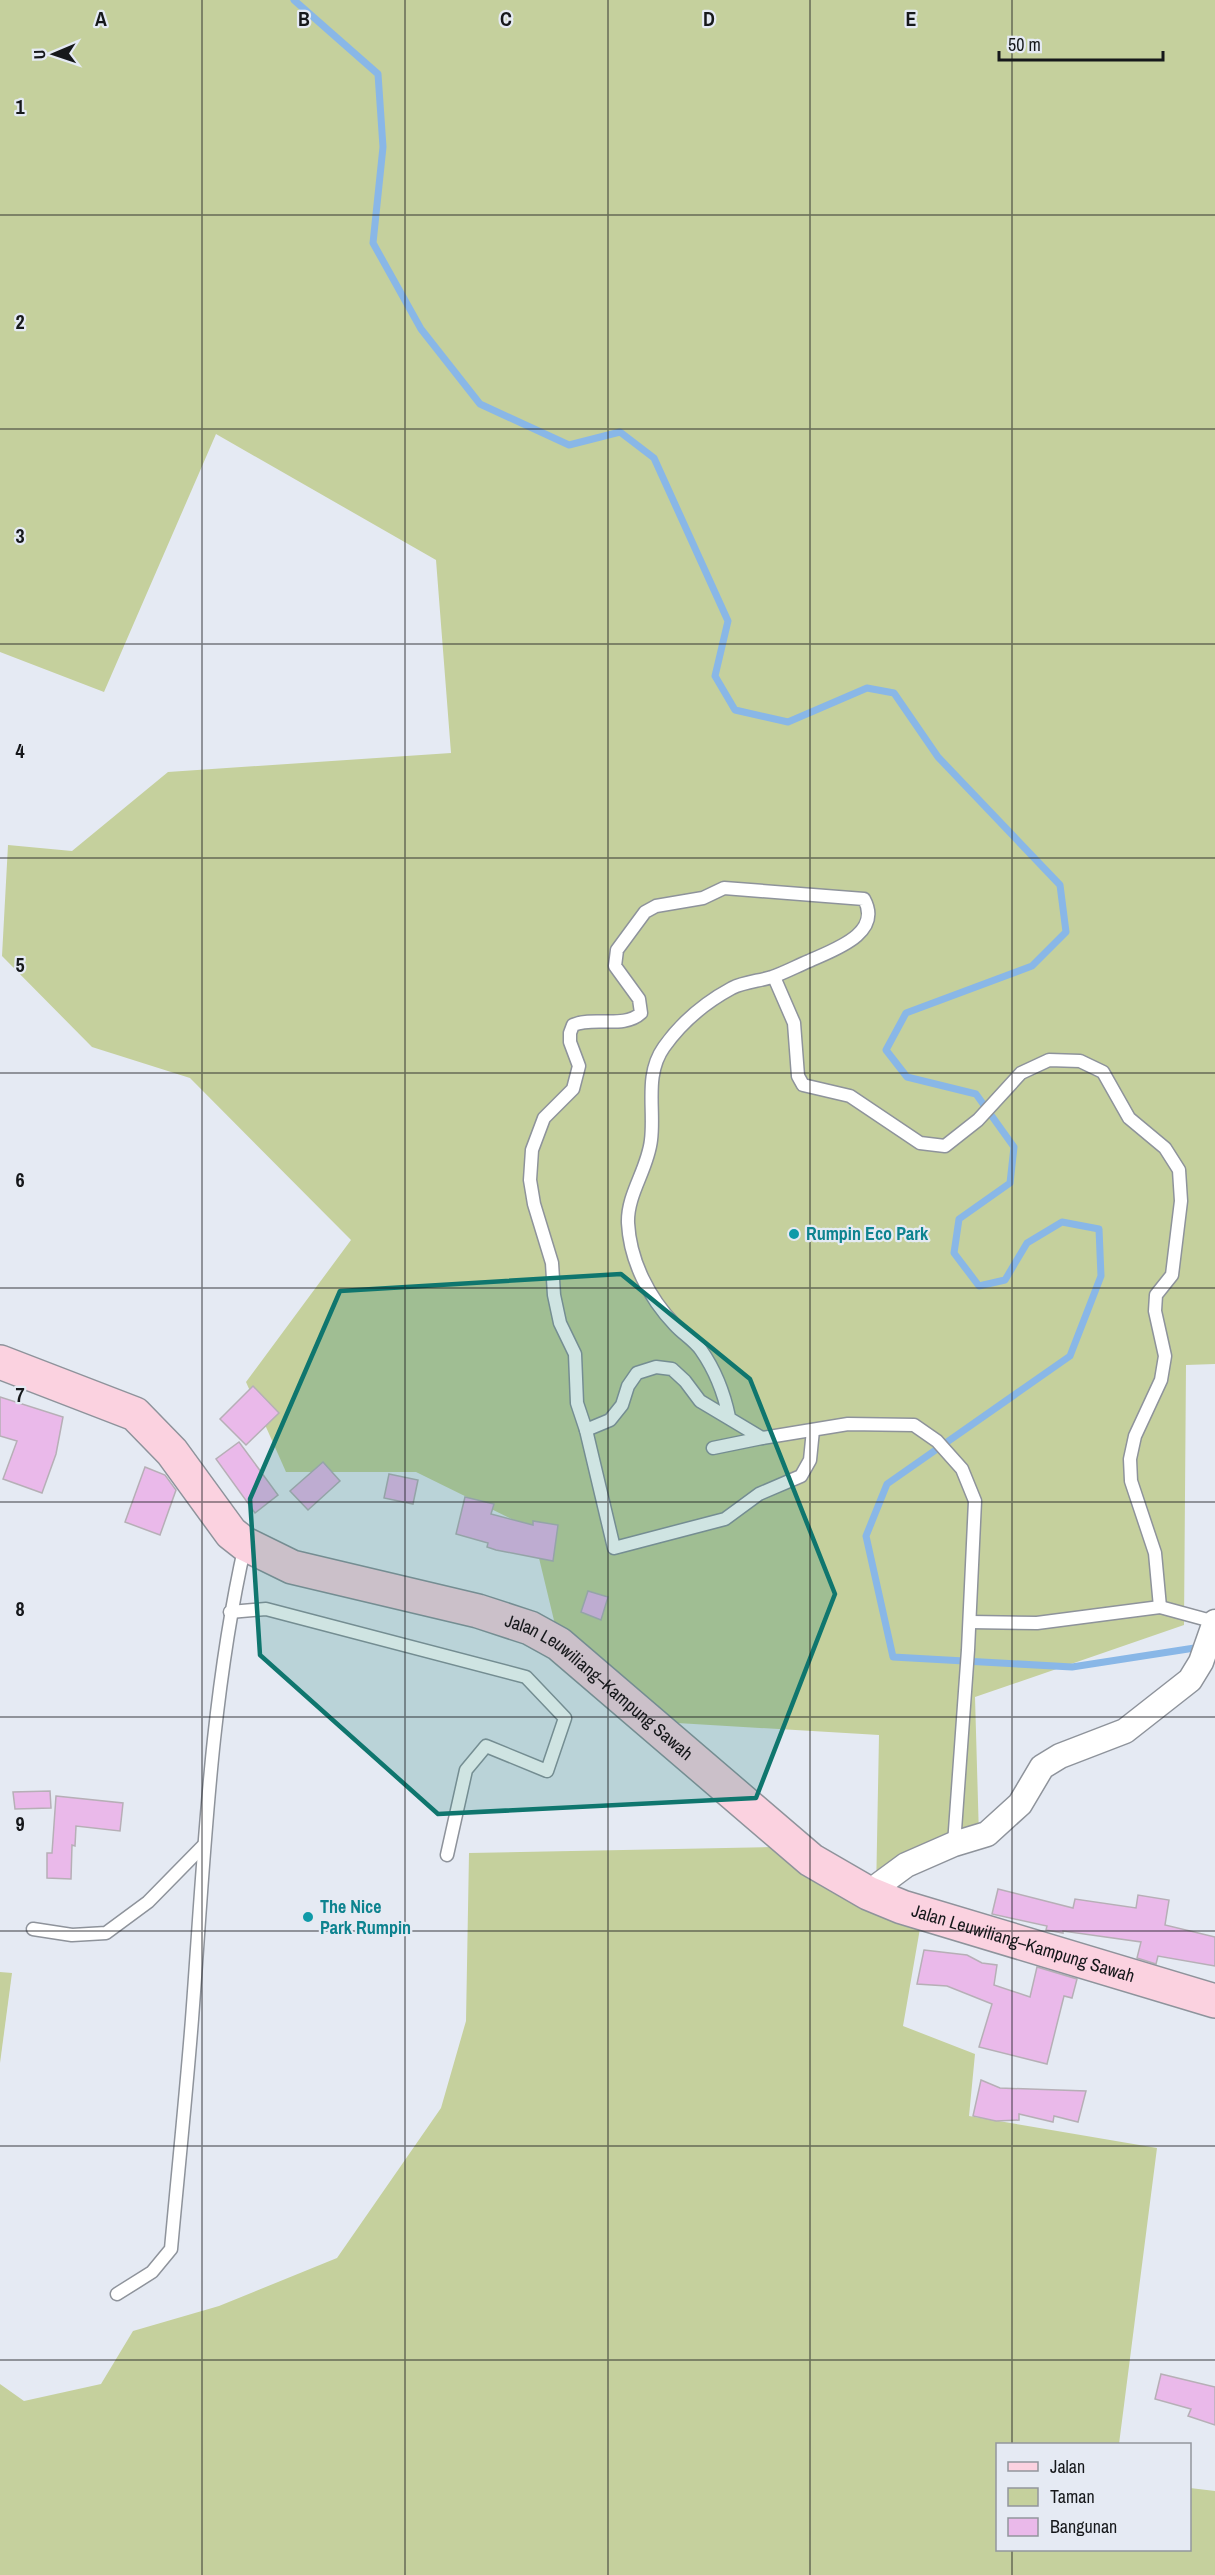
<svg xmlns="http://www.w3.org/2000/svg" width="1215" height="2575" viewBox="0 0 1215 2575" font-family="'Archivo Narrow',sans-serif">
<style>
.green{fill:#c5d09d}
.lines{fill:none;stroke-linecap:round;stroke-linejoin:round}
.stream{stroke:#89b7e7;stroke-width:7}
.building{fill:#eab9ea;stroke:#b6afb6;stroke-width:1.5}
.lane-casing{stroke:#8e939b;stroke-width:15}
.street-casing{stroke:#8e939b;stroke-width:27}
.secondary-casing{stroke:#8e939b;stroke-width:36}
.lane{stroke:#fff;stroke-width:12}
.street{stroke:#fff;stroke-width:24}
.secondary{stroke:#fbd2e0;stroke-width:33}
.marked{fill:#0f766e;fill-opacity:0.2;stroke:#0f766e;stroke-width:4.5;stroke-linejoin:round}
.grid{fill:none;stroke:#16181b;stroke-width:1.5;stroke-opacity:0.55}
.culture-dot{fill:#0f9aa8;stroke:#e5eaf3;stroke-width:2}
.labels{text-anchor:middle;stroke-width:4.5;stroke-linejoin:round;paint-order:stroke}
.culture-label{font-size:18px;font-weight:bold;fill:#0d838f;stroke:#e5eaf3;text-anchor:start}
.street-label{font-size:18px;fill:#16181b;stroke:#e5eaf3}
.grid-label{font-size:20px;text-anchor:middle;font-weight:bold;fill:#16181b;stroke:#e5eaf3;stroke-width:4.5;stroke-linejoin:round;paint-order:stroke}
</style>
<rect width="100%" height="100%" fill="#e5eaf3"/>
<g class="green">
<polygon points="0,0 1215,0 1215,1364 1186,1365 1184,1625 975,1697 979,1837 877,1896 922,1917 903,2026 975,2054 969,2116 1157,2148 1119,2444 998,2444 998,2550 1190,2550 1190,2488 1215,2491 1215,2575 0,2575 0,2384 24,2401 101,2384 133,2331 219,2306 337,2258 441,2108 466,2021 469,1853 773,1847 876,1895 879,1735 644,1721 558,1637 532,1529 416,1472 286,1472 246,1382 351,1240 190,1078 92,1047 2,956 8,845 72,851 168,772 451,753 436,560 216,434 104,692 0,652"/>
<polygon points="0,1972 12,1973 0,2063"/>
</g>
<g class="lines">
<polyline class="stream" points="294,0 378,74 383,147 373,243 421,329 480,404 569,445 620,432 654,458 728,621 715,676 735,710 788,722 867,688 894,693 938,757 1060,885 1066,932 1032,966 906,1013 886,1050 907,1077 976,1094 1014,1147 1010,1183 959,1219 954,1253 979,1286 1005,1280 1027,1243 1062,1222 1099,1229 1101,1276 1070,1356 887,1484 866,1536 893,1657 1072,1667 1201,1647"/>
</g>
<g class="building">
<polygon points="253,1386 279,1413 246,1445 220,1419"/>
<polygon points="0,1397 63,1417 56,1454 42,1493 3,1479 17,1441 0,1436"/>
<polygon points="239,1442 278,1495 255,1513 216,1459"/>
<polygon points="323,1462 340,1481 308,1510 290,1491"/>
<polygon points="145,1467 165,1475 176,1490 160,1535 125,1522"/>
<polygon points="389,1474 418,1480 413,1504 384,1498"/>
<polygon points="465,1497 494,1504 491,1514 533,1525 533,1521 558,1525 553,1561 496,1550 487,1547 488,1543 456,1534"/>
<polygon points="588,1591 608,1597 601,1620 581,1612"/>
<polygon points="50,1791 51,1808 15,1809 13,1792"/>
<polygon points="56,1796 123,1803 120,1831 76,1826 75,1846 72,1845 71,1879 47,1878 47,1853 52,1853"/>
<polygon points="998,1889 1073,1908 1075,1899 1136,1908 1138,1895 1169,1900 1165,1925 1215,1937 1215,1966 1158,1956 1156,1964 1137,1958 1141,1942 1063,1931 1063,1933 1046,1930 1047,1926 992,1914"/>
<polygon points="924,1950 967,1955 982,1963 997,1965 994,1985 1030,1997 1037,1967 1077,1979 1072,1998 1064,1996 1047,2064 979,2047 992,2004 947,1986 917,1984"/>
<polygon points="981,2080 1000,2088 1086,2091 1078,2122 1054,2116 1053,2122 1019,2114 1019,2120 996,2121 973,2116"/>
<polygon points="1161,2374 1215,2387 1215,2425 1188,2416 1191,2409 1155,2399"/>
</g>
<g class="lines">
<g class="lane-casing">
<g id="lane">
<polyline points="774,977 794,1023 798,1076 803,1085 850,1096 920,1143 945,1146 978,1120 1021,1073 1049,1060 1080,1061 1103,1072 1129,1118 1165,1148 1179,1170 1181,1201 1172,1275 1156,1295 1155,1311 1165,1356 1161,1380 1135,1436 1130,1459 1131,1481 1155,1553 1160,1607 1037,1623 970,1622"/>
<path d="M729 1417C724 1393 715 1370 701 1350 694 1340 683 1334 675 1325 649 1298 630 1261 628 1223 627 1194 648 1169 651 1140 655 1109 644 1075 664 1047 681 1023 706 1002 732 988 744 982 759 981 772 977 784 973 797 966 809 961 833 950 883 934 864 899L724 888 703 898 656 906 645 912 617 950 615 966 639 999 641 1013C624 1029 594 1016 573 1025L570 1033V1042L579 1066 573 1089 544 1118 532 1150 530 1180 534 1204 552 1263 554 1295 560 1323 575 1354 577 1403 586 1430 610 1420 622 1405 628 1386 637 1373 656 1367 672 1369 685 1381 700 1401 762 1438 848 1424 914 1425 937 1441 962 1469 975 1501 968 1650 954 1844"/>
<polyline points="586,1430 614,1548 725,1519 759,1494 801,1476 810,1460 813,1430"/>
<polyline points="713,1448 762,1438"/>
<polyline points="1160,1607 1215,1622"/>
<polyline points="230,1612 266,1609 526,1677 565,1718 547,1771 486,1746 466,1770 447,1855"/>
<polyline points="33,1929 72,1935 106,1933 148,1902 203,1846"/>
<path d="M117 2294 152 2272 171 2249C178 2172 186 2096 192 2019 204 1860 210 1700 245 1545"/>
</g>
</g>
<g class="street-casing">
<polyline id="street" points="868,1893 906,1865 954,1844 987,1834 1020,1804 1042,1767 1060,1756 1125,1731 1190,1680 1201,1662 1215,1622"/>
</g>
<g class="secondary-casing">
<g id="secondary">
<path id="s1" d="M0 1362 135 1414 172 1452 231 1533 245 1544 292 1567 478 1611 530 1628 559 1644 811 1860 868 1893 902 1907 1215 2001"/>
</g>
</g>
<use href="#lane" class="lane"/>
<use href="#street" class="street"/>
<use href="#secondary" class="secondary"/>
</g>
<path class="marked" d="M621 1274 750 1379 835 1594 756 1798 438 1814 260 1655 250 1499 340 1291Z"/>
<path class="grid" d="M202 0V2575M405 0V2575M608 0V2575M810 0V2575M1012 0V2444M0 215H1215M0 429H1215M0 644H1215M0 858H1215M0 1073H1215M0 1288H1215M0 1502H1215M0 1717H1215M0 1931H1215M0 2146H1215M0 2360H1215M1012 2550V2575"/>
<g class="culture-dot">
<circle cx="794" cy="1234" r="6"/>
<circle cx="308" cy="1917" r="6"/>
</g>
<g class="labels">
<g class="culture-label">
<text x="806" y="1240">Rumpin Eco Park</text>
<text x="320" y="1913">The Nice<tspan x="320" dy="21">Park Rumpin</tspan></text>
</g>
<g class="street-label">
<text dy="6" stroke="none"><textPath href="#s1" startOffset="704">Jalan Leuwiliang–Kampung Sawah</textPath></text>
<text dy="6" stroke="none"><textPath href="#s1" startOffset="1208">Jalan Leuwiliang–Kampung Sawah</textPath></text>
</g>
</g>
<g class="grid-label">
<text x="101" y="26">A</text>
<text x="304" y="26">B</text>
<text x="506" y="26">C</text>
<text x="709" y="26">D</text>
<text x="911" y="26">E</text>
<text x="20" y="114">1</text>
<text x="20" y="329">2</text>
<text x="20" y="543">3</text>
<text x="20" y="758">4</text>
<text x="20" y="972">5</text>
<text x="20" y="1187">6</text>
<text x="20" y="1402">7</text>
<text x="20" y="1616">8</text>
<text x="20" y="1831">9</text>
</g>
<rect x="996" y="2443" width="195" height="108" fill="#e5eaf3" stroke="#92969d" stroke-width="1.5"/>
<rect x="1008" y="2462" width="30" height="9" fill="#fbd2e0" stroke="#92969d" stroke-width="1.5"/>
<text x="1050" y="2473" font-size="18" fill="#16181b">Jalan</text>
<rect x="1008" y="2488" width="30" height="18" fill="#c5d09d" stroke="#92969d" stroke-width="1.5"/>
<text x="1050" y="2503" font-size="18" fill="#16181b">Taman</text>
<rect x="1008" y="2518" width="30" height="18" fill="#eab9ea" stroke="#92969d" stroke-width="1.5"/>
<text x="1050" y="2533" font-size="18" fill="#16181b">Bangunan</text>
<g transform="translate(54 54) rotate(268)" stroke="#e5eaf3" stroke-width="4.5" paint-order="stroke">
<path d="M0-4.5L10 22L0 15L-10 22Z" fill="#16181b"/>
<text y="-9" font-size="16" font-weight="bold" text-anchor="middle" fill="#16181b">U</text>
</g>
<path d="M999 51v9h164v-9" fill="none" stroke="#16181b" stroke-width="3"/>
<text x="1008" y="51" font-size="18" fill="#16181b" stroke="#e5eaf3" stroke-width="4.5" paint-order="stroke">50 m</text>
</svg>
